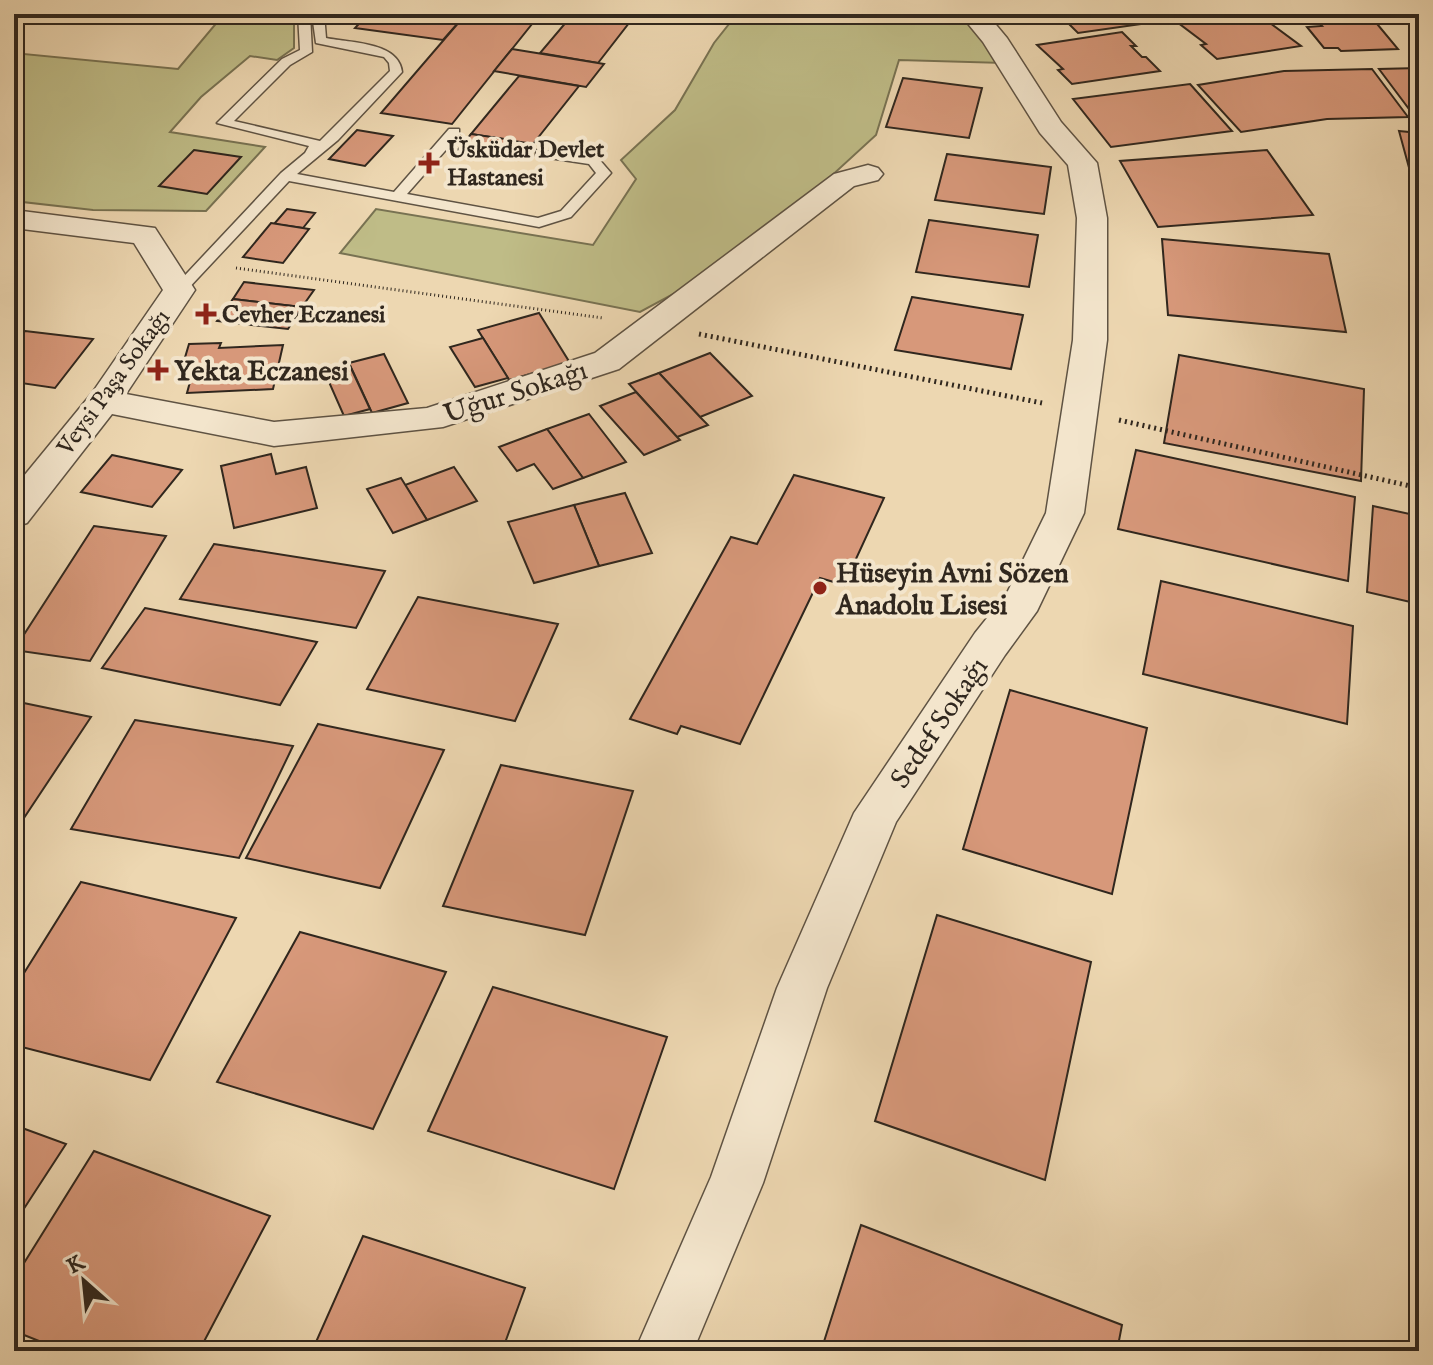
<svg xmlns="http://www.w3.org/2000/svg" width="1433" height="1365" viewBox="0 0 1433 1365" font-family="'IM FELL English',serif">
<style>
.green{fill:#bfbc87;stroke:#787252;stroke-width:2}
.building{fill:#d7987a;stroke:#30271e;stroke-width:2}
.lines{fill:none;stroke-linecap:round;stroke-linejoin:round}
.lane-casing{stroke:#5f5343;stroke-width:3}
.street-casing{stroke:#5f5343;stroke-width:3}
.path-far1{stroke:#30271e;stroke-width:3;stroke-dasharray:1 3;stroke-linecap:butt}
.path{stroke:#30271e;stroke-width:5;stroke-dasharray:2 4;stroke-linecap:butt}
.lane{fill:#f3e5cc;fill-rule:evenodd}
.street{fill:#f3e5cc;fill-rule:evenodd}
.poi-dot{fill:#8f2418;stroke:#f3e5cc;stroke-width:3}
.labels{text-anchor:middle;stroke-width:8;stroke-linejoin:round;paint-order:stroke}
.far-poi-label{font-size:24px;font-weight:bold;fill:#30271e;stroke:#f3e5cc;text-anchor:start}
.far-street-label{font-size:24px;fill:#30271e;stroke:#f3e5cc}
.poi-label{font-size:28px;font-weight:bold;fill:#30271e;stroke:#f3e5cc;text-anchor:start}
.street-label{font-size:28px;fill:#30271e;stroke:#f3e5cc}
</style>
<rect width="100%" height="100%" fill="#edd7b1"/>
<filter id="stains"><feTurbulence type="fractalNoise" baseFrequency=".0025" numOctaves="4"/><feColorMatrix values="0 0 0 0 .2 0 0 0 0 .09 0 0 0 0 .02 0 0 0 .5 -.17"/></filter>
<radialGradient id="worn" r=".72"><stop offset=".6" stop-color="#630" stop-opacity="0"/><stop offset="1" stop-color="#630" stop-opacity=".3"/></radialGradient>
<g class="green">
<polygon points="224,14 294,14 294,48 277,60 250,56 201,97 170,132 265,147 206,211 93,210 14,201 14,53 178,69"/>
<polygon points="737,14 965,14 1003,63 899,60 876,135 744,256 640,312 340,253 376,209 593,245 636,179 621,160 675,110 714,43"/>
</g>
<g class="building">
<polygon points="368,14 442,14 438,19 459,22 443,40 355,28"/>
<polygon points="466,14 540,14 452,124 381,113"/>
<polygon points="573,14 636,14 598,63 540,53"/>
<polygon points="1065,14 1155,14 1162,21 1078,33 1065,20 1070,19"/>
<polygon points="1227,14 1264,14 1274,23 1270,23 1301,46 1217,59 1201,45 1206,44 1177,22"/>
<polygon points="1373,19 1398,49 1341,51 1338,48 1324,48 1307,27 1322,26 1318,22"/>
<polygon points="1122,32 1136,46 1131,46 1142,57 1146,57 1160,71 1072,84 1058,70 1063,69 1037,45"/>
<polygon points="512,49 598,63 604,64 586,87 494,71"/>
<polygon points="1419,68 1419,117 1415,117 1379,69"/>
<polygon points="1372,69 1408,117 1327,119 1241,132 1198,85 1284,71"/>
<polygon points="519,76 579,86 533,144 471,134"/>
<polygon points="903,78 982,88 969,138 886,127"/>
<polygon points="1190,84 1232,131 1111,147 1073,99"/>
<polygon points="357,130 393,136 365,166 329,159"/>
<polygon points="1399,131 1419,133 1419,186 1414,186"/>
<polygon points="471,134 511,140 496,159 456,152"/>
<polygon points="194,150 241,157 207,194 159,186"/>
<polygon points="1267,150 1313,215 1158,227 1120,161"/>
<polygon points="947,154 1051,167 1044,214 935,200"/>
<polygon points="287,209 315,213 303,228 274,224"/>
<polygon points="929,220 1038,235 1029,287 916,272"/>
<polygon points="271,223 309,229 283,263 243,257"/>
<polygon points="1162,239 1329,254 1346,332 1168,315"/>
<polygon points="244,282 314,290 302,307 233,299"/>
<polygon points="912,297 1023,315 1011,369 895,350"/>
<polygon points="233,299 302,307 288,329 217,321"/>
<polygon points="539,313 570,363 509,380 478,330"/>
<polygon points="25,331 93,339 55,388 14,382 14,343"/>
<polygon points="483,338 508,378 475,387 450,347"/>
<polygon points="221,343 219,348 283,345 273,389 187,393 193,371 181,371 189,344"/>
<polygon points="710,353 752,396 700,417 659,373"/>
<polygon points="384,354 408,403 372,413 349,363"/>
<polygon points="1179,355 1364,389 1361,481 1164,443"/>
<polygon points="350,366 370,409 344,416 325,373"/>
<polygon points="659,373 700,417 708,425 677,437 629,384"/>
<polygon points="636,392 677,437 680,440 644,455 600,406"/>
<polygon points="589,414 626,462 583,478 547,429"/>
<polygon points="547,429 583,478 553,489 534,464 517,471 499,447"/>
<polygon points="1136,450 1355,497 1348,581 1118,529"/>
<polygon points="271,454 276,474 306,467 317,508 234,528 221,466"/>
<polygon points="112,455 182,470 152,507 81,492"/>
<polygon points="454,467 477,501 427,520 405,485"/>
<polygon points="794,475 884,498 844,585 820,578 740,744 681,726 677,734 630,719 731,537 757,544"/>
<polygon points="401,478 427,520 393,533 367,489"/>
<polygon points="625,493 652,553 599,566 574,505"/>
<polygon points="574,505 599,566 534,583 508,522"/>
<polygon points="1373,506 1419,516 1419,604 1367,592"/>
<polygon points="94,526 166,536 90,661 14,650"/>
<polygon points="214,544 385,571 356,628 180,599"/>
<polygon points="1161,581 1353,626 1347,724 1143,674"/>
<polygon points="418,597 558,624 515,721 367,689"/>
<polygon points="145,608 317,642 280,705 102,668"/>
<polygon points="1010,690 1147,728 1112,894 963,849"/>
<polygon points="14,701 91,717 14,833"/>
<polygon points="135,720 293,746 239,858 71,829"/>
<polygon points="318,724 444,750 380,888 246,858"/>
<polygon points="501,765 633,791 585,935 443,906"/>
<polygon points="81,882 236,918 150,1080 14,1045 14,989"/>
<polygon points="937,915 1091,962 1045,1180 875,1121"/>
<polygon points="300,932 446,972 373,1129 217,1082"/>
<polygon points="493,987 667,1037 614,1189 428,1131"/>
<polygon points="14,1125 66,1144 14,1224"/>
<polygon points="94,1151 270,1216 199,1351 64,1351 14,1331 14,1279"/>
<polygon points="861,1225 1122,1325 1117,1351 821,1351"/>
<polygon points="363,1236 525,1288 502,1351 312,1351"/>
</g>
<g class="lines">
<g class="lane-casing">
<path id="lane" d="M298 14H310L312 52 290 65 234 121 320 141 390 71 389 63 384 57 316 43 312 14H324L326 38C351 43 399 42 402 72L338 140 297 174 394 192 449 129H459V135L407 194 538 218 561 211 596 173 589 164 536 156V150L598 158 611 173 571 217 539 227 289 181 184 293H174V287L281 173 305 153 309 146 217 123 282 59 300 50Z"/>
</g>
<g class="street-casing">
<g id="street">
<polygon points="960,14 987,14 1007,38 1061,122 1097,163 1107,218 1107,340 1084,513 1037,611 1005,655 896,822 827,988 763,1183 693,1351 635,1351 711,1177 777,988 854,813 975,633 1007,593 1046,513 1073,340 1077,218 1068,165 1040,133 983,42"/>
<polygon points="868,165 878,168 883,174 878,180 854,186 619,369 443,427 274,446 112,414 27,523 14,527 14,488 92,393 163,290 134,243 14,228 14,210 155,228 195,290 126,394 274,422 427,408 595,353 834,174"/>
</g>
</g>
<polyline class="path-far1" points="236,268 603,318"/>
<g class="path">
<polyline points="699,334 1042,403"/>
<polyline points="1119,420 1419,488"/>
</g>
<use href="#lane" class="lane"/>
<use href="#street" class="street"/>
</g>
<g class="poi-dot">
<path d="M425 151h8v8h8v8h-8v8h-8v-8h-8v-8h8z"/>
<path d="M202 302h8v8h8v8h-8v8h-8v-8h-8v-8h8z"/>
<path d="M154 358h8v8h8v8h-8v8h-8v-8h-8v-8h8z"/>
<circle cx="820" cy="588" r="8"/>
</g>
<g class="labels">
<g class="far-poi-label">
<text x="447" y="157">Üsküdar Devlet<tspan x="447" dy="28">Hastanesi</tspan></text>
<text x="222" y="322">Cevher Eczanesi</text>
</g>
<g class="far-street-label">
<text transform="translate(113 382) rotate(-54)" y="8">Veysi Paşa Sokağı</text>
</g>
<g class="poi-label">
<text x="174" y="380">Yekta Eczanesi</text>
<text x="836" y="582">Hüseyin Avni Sözen<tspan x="836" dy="32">Anadolu Lisesi</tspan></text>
</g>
<g class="street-label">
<text transform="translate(515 391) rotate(-18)" y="10">Uğur Sokağı</text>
<text transform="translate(938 722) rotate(-56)" y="10">Sedef Sokağı</text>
</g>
</g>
<rect width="1433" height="1365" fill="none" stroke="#edd7b1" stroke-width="48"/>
<rect x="16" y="16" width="1401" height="1333" fill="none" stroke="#30271e" stroke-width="4"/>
<rect x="24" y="24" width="1385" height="1317" fill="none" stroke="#30271e" stroke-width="2"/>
<g transform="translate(84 1281) rotate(333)" stroke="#f3e5cc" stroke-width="6" paint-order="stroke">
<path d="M0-6L14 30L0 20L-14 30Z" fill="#30271e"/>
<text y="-12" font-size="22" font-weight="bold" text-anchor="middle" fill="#30271e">K</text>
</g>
<rect width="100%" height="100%" filter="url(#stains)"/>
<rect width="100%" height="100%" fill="url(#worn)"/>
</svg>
